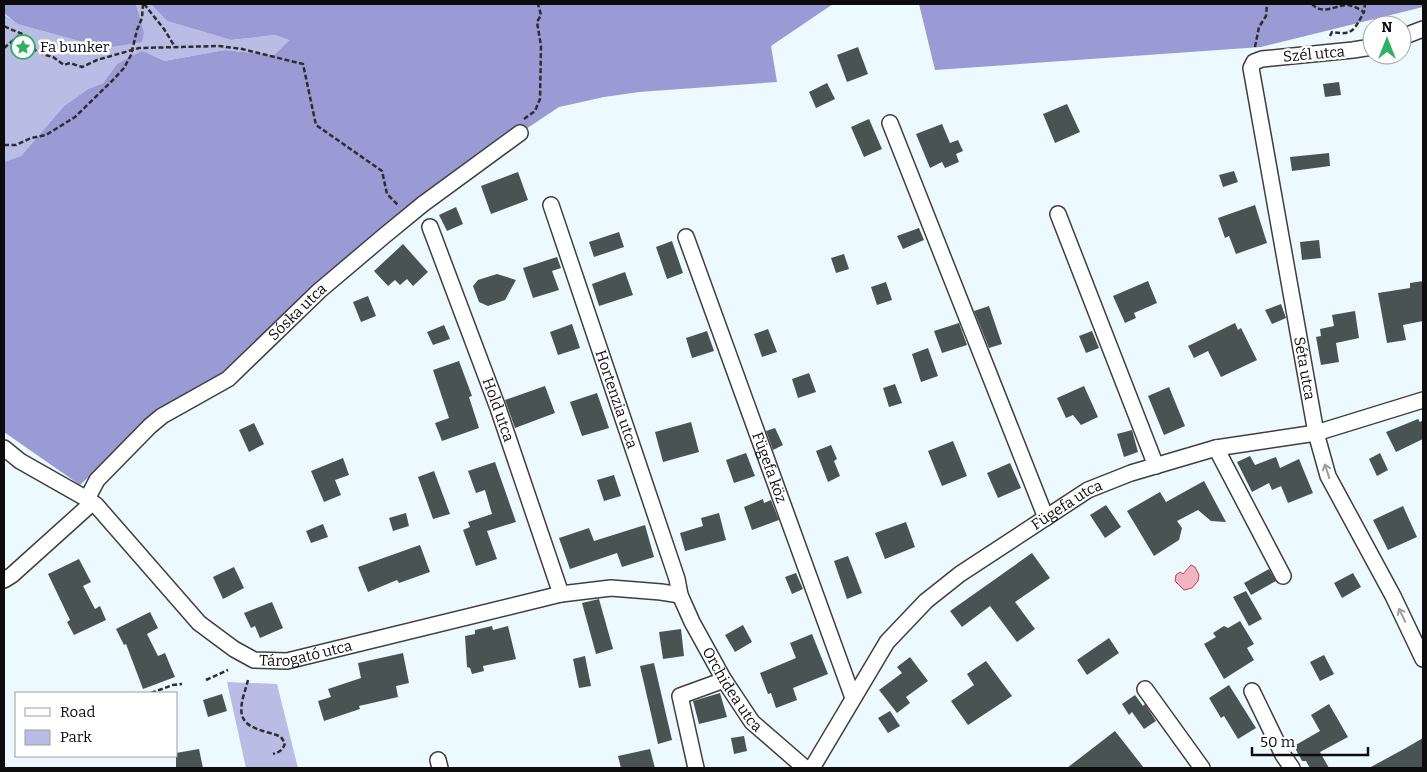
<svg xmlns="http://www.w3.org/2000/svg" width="1427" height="772" viewBox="0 0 1427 772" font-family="Bitter,serif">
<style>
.green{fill:#b9bce5}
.forest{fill:#9a9ad4}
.water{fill:#f1b5bf;stroke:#c24254}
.building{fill:#495452}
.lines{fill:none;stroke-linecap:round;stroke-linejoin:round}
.minor-casing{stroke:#3f3f3f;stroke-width:18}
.path{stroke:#2e2e2e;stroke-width:2.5;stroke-dasharray:5 2.5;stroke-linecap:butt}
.minor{stroke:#fff;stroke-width:15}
.oneway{stroke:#9e9e9e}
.labels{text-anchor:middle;stroke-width:5;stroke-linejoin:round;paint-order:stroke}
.poi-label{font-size:15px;fill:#0c0c0c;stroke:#fff;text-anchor:start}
.street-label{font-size:15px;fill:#0c0c0c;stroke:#fff}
</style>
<rect width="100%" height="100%" fill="#ecf9fe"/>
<g class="green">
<polygon points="136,4 151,4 167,21 231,40 275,35 289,40 274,55 225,50 164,61 117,64 103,83 88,89 64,106 21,156 4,162 4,14 17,24 79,41 144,32"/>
<polygon points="227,682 277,684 298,768 246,768"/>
</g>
<g class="forest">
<polygon points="4,4 136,4 144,32 142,42 111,47 79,41 17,24 4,13"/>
<polygon points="151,4 833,4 771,46 777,82 639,92 604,97 559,107 520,133 213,384 159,412 80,485 4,432 4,162 21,156 64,106 88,89 103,83 117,64 142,51 164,61 225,50 274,55 289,40 275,35 231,40 167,21"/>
<polygon points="919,4 1423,4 1423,7 1261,47 935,70"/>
</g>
<polygon class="water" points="1191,565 1195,567 1199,575 1198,581 1192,588 1184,590 1175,581 1176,575 1180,572 1183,574"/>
<g class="building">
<polygon points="858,47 868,74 847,82 837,55"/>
<polygon points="1339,82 1341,95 1325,97 1323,84"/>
<polygon points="827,83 835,99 816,108 809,92"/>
<polygon points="1067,104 1080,132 1055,143 1043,114"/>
<polygon points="869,119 882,149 864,157 851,127"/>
<polygon points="942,124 950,143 958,140 963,151 956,154 959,162 945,168 942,162 930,168 916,134"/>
<polygon points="1329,153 1330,166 1292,171 1290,157"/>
<polygon points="1234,171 1238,182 1223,187 1219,175"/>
<polygon points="518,172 528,200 491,214 481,186"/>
<polygon points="1255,205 1267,243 1236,254 1229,236 1225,238 1218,218"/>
<polygon points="456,207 463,224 447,231 439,215"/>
<polygon points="919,228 924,240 903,249 897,236"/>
<polygon points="619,232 624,247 594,257 589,242"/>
<polygon points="1319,240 1321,258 1302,260 1300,242"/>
<polygon points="672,241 683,273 667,279 656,247"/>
<polygon points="403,244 428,272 413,286 407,279 400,285 395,280 388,286 374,271"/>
<polygon points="844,254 849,269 836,273 831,258"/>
<polygon points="557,257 561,268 552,271 559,290 533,298 523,268"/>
<polygon points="625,272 633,295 599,306 592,284"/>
<polygon points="497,274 516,280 505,300 488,306 479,302 473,286 478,280"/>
<polygon points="1148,281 1157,303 1134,313 1136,318 1125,323 1113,296"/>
<polygon points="1423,281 1423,321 1403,325 1406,340 1387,343 1378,293 1410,288 1410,283"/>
<polygon points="886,282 892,300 877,305 871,287"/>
<polygon points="368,296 376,316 361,322 353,302"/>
<polygon points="1281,304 1286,318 1272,324 1265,310"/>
<polygon points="989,306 1002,344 989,348 974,311"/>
<polygon points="1355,311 1359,338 1336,343 1339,362 1321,365 1316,337 1321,336 1320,329 1334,326 1332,315"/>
<polygon points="959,323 967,345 942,353 934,331"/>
<polygon points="1235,323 1238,330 1241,328 1257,360 1221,377 1208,351 1194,358 1188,346"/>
<polygon points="572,324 580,348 558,355 550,332"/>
<polygon points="444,325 450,339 433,345 427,332"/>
<polygon points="768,329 777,352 762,357 754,334"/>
<polygon points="707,331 714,351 692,358 686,338"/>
<polygon points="1092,331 1099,348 1086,353 1079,336"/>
<polygon points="928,348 938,376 921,382 912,354"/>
<polygon points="459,361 472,396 469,397 479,428 442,441 435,423 449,418 433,370"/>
<polygon points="809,373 816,392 798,398 792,379"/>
<polygon points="895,384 902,403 889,407 883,388"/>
<polygon points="545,386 555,413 515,428 505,400"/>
<polygon points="1084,386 1098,417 1081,425 1073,415 1066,418 1057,398"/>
<polygon points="1169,387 1185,426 1164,435 1148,396"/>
<polygon points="597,393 609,428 582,436 570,402"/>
<polygon points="1418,419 1420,422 1423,420 1423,439 1396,452 1386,432"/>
<polygon points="691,422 699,452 663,462 655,432"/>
<polygon points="254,423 264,444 249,452 239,430"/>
<polygon points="775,428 783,445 773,450 766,431"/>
<polygon points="1132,430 1138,452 1124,457 1117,434"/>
<polygon points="953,441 967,476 942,486 928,451"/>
<polygon points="831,445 837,459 834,461 840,476 828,482 816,451"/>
<polygon points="746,453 755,476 734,483 726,460"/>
<polygon points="1380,453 1388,470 1377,476 1369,459"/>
<polygon points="1250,456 1255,465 1276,457 1280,468 1299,459 1313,493 1288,503 1281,486 1272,490 1269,483 1252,492 1237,462"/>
<polygon points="343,458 349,475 335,480 341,495 324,502 311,471"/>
<polygon points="495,462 516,522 487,531 497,559 476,566 463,530 470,527 468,522 492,514 485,490 476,493 468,471"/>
<polygon points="1010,463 1021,488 998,498 987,473"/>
<polygon points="434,471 450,514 433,519 418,477"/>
<polygon points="614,475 621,496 604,501 597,480"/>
<polygon points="1204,481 1226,522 1211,521 1198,510 1177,521 1182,528 1179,540 1154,556 1127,511 1160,492 1166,502"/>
<polygon points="763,499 764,503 771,500 779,520 752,530 744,507"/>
<polygon points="1106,505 1121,527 1105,538 1090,515"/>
<polygon points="1403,506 1417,537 1388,550 1373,520"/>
<polygon points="406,513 409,526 393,531 389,518"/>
<polygon points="719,513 726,540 685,551 680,533 703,526 701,518"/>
<polygon points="906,522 915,547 885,559 875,533"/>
<polygon points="323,524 328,537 311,543 306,531"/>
<polygon points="645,525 654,557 622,567 617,553 570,569 559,538 589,528 594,541"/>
<polygon points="420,545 430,572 399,583 397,580 368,592 358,567"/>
<polygon points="1032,553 1050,578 1015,602 1035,629 1017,642 990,606 962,627 950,611"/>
<polygon points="848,556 862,593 847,599 834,561"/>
<polygon points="79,559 91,582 83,586 95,609 100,606 106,620 74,635 67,622 70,620 48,574"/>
<polygon points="234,567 244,588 223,599 213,577"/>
<polygon points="1269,569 1276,581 1251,595 1244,583"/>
<polygon points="796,573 803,589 792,594 785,577"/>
<polygon points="1353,573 1361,587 1342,598 1334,583"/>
<polygon points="1246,591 1262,619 1249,626 1233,597"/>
<polygon points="599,599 613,649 596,654 582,603"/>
<polygon points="272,602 283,628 260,638 255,626 251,628 244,613"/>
<polygon points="150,612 158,628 147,634 158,656 165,653 175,677 143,689 126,644 124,645 116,629"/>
<polygon points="1240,621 1254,644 1247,648 1254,660 1224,679 1204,644 1216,637 1213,633 1224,626 1228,628"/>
<polygon points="743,625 752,642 735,652 725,635"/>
<polygon points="492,626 493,630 508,626 516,659 483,666 484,671 472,674 470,668 467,667 465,636 475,634 475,630"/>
<polygon points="681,629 684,656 663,659 659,632"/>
<polygon points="812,634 828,674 793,688 797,700 776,708 771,693 768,694 760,673 796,658 790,643"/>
<polygon points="1109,638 1119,653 1087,675 1077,660"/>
<polygon points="403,653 409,683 396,686 398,697 359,706 360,709 324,721 318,701 331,697 328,689 361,678 358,663"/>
<polygon points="1324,655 1334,674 1320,681 1310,662"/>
<polygon points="585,656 591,686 579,688 573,659"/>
<polygon points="910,657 928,681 906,697 910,703 897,713 879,690 902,673 897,667"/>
<polygon points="986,661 1012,696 968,725 951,701 974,685 967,674"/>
<polygon points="654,663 672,740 658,744 640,666"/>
<polygon points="1229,685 1256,728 1238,739 1224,716 1221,718 1209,698"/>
<polygon points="720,693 727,717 699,724 693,701"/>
<polygon points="222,694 227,711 208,717 203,700"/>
<polygon points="1135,695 1143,706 1145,704 1156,721 1144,729 1132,712 1129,715 1122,704"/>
<polygon points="1329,704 1348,737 1320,752 1329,768 1310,768 1306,761 1302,761 1294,746 1320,731 1311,715"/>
<polygon points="890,711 900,726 888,733 878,718"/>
<polygon points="1115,731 1144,768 1067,768"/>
<polygon points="744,736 747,751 734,754 731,738"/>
<polygon points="1423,738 1423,768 1369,768 1404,749"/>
<polygon points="199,749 203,768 176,768 176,753"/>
<polygon points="650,749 655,768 621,768 618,756"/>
</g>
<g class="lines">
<g class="minor-casing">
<g id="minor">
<polyline points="1402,37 1423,29"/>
<path id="s1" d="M1372 47 1353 50 1262 59 1254 62 1251 68 1316 433 1328 476 1393 596 1423 659"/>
<polyline points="890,123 1046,518"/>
<path id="s2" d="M551 205 677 579 680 595 692 622 724 680 752 722 805 768"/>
<polyline points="1058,214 1156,466"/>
<path id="s3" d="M430 227 498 408 561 594"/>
<path id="s4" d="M686 237 853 698"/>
<path id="s5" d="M4 448 20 461 87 499 96 505 199 623 234 649 254 660 287 661 561 594 611 588 661 592 680 595"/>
<polyline points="1216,448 1283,576"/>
<path id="s6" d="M87 499 97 480 150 426 162 416 228 379 319 291 384 236 423 204 520 133"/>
<polyline points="4,580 12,575 92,503"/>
<polyline points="1145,689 1202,768"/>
<polyline points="1252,691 1283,755 1292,768"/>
<polyline points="438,760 440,768"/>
<polyline points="696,768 680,696 724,680"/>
<path id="s7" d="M812 768 887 642 926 601 960 574 1088 490 1131 473 1216 448 1316 433 1423 400"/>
</g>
</g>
<g class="path">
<polyline points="144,4 164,29 175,47"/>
<path d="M1312 4C1323 16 1335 5 1348 5 1354 6 1359 9 1364 12L1365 4"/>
<path d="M4 26C19 34 28 32 35 50L45 55 53 57 64 65 70 63 82 67 97 60 139 48 219 46 242 49 303 64 316 125 382 171 387 194 399 206"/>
<path d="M1330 36 1332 32C1353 36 1354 30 1364 12"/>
<polyline points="1255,47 1259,27 1266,16 1267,4"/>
<polyline points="4,48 22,33"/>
<polyline points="524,119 535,111 540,99 541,46 537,22 541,15 538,4"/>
<polyline points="4,145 16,145 31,138 46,135 75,117 112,81 124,68 131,55 137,30 142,18 143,4"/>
<polyline points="206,680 228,670"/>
<path d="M248 680C244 697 232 719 255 728 263 732 273 733 281 737L285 743C283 750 280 752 273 754"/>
<polyline points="151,693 173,685 182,684"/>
</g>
<use href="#minor" class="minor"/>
</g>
<defs><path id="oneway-shaft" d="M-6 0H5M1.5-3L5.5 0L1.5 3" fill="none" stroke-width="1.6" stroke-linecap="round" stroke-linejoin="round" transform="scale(1.25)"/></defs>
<g class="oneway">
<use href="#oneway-shaft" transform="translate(1327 471) rotate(-108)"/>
<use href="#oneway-shaft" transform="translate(1402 615) rotate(-116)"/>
</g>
<defs>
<g id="sight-ring" transform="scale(1.25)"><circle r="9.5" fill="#fff" stroke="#2fb165" stroke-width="1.5"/><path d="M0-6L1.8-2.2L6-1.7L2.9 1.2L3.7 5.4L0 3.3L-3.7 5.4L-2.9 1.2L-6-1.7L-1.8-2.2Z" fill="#2fb165"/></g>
</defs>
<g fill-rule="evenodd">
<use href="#sight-ring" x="23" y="47"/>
</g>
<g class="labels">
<g class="poi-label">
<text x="40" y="52">Fa bunker</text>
</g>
<g class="street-label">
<text transform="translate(1314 54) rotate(-5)" y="5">Szél utca</text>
<text dy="5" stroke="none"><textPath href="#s6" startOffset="285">Sóska utca</textPath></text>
<text dy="5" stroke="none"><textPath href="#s1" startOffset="431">Séta utca</textPath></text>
<text dy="5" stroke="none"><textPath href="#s2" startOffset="205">Hortenzia utca</textPath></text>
<text dy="5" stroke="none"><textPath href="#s3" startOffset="195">Hold utca</textPath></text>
<text dy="5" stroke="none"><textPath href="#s4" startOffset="245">Fügefa köz</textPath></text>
<text dy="5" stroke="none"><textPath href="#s7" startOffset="374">Fügefa utca</textPath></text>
<text dy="5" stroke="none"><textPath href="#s5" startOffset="384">Tárogató utca</textPath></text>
<text dy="5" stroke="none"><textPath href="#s2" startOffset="519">Orchidea utca</textPath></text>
</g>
</g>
<rect width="1427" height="772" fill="none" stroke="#0c0c0c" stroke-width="10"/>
<rect x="15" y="692" width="162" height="65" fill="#ffffff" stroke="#9e9e9e"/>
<rect x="25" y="708" width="25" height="8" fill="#ffffff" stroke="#9e9e9e"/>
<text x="60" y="717" font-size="15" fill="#0c0c0c">Road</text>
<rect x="25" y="730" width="25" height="15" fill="#b9bce5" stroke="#9e9e9e"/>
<text x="60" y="742" font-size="15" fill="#0c0c0c">Park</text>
<g transform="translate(1387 40)"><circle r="24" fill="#ffffff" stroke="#9e9e9e"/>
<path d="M0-4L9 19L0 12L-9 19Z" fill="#2fb165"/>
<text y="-8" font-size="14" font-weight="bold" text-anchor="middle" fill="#0c0c0c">N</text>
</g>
<path d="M1252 747v8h116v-8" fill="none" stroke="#0c0c0c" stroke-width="2.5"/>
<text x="1260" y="747" font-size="15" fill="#0c0c0c" stroke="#ffffff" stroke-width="4" paint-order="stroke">50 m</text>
</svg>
